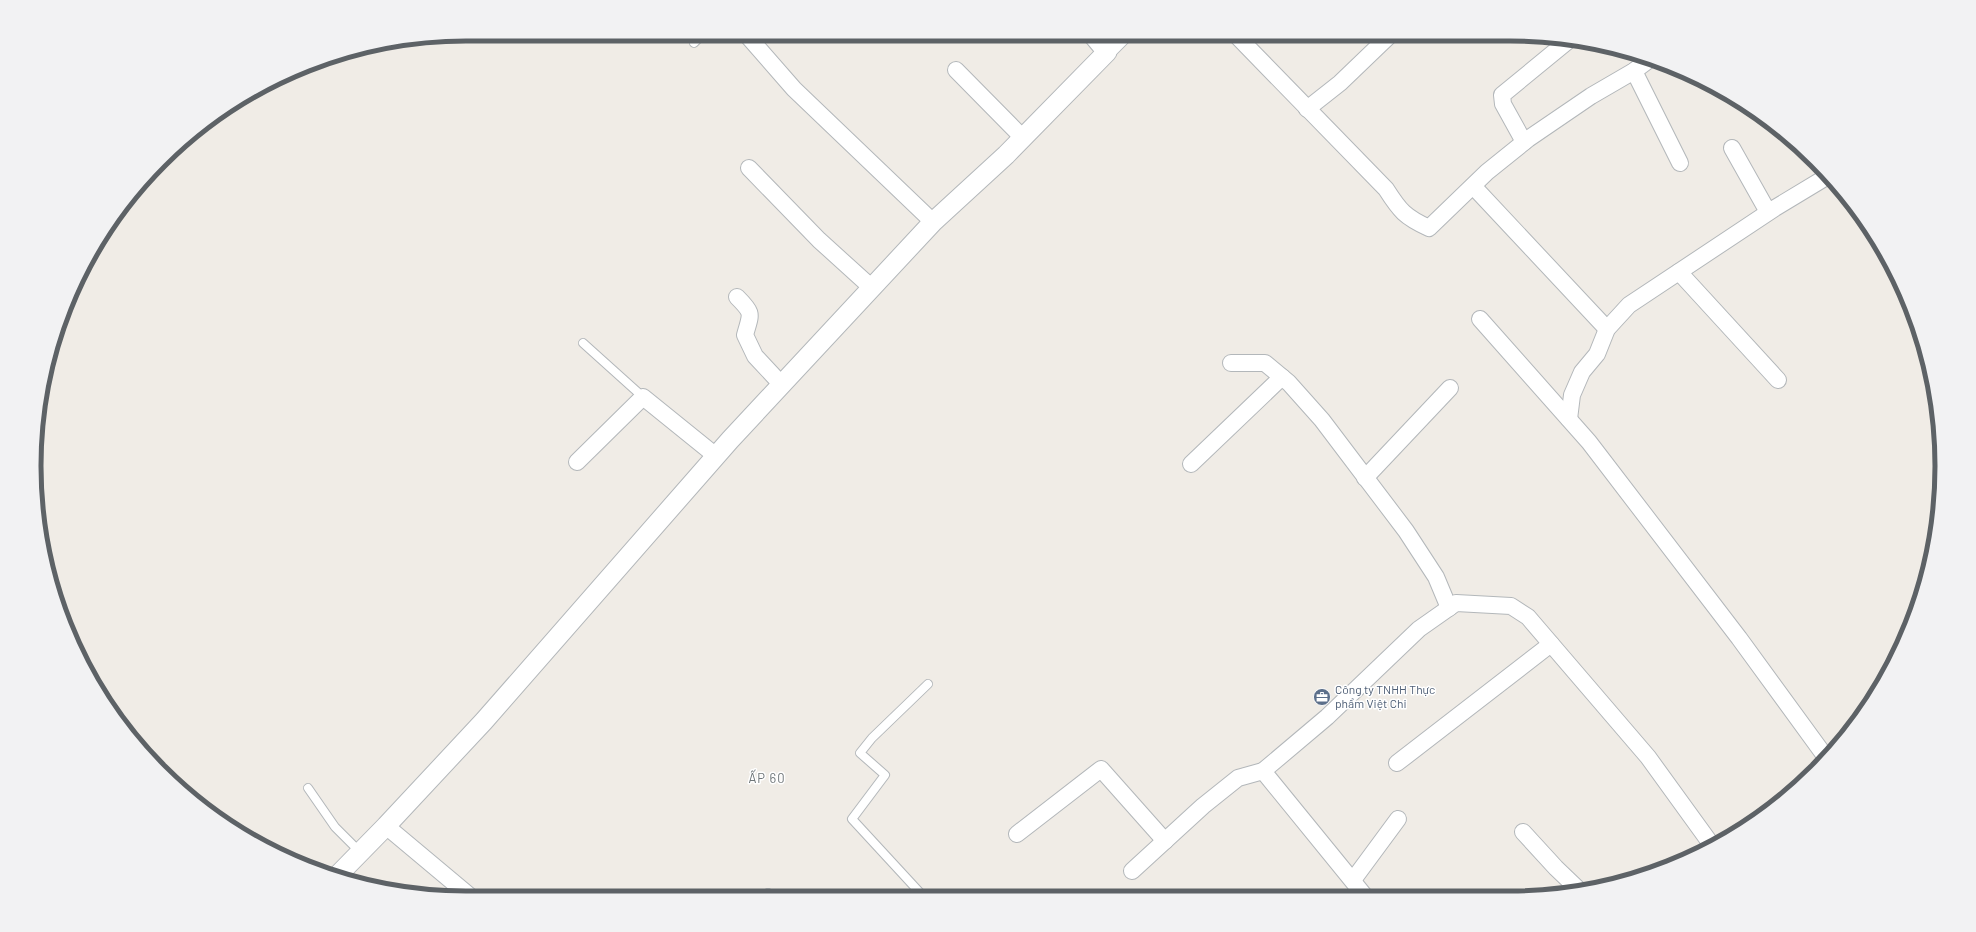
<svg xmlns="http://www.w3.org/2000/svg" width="1976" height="932" viewBox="0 0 1976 932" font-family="Barlow,sans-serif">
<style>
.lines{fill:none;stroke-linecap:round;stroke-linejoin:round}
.service-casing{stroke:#b3b7ba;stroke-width:10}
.minor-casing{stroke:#b3b7ba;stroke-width:18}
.tertiary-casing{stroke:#b3b7ba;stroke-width:21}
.service{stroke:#fff;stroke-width:8}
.minor{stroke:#fff;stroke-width:16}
.tertiary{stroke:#fff;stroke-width:19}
.labels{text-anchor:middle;stroke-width:3;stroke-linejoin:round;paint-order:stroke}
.service-label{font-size:12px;fill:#4e5e75;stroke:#fff;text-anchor:start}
.neighbourhood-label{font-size:13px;letter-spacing:1px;fill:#6e7578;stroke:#fff}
.rim{fill:none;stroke:#5d6266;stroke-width:5}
</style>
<rect width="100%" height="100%" fill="#f0ece6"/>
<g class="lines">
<g class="service-casing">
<g id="service">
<polyline points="694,43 703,34"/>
<polyline points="583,343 643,397"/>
<polyline points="308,788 335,827 360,852"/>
<polyline points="768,893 773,897"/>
<polyline points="923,896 852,819 885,775 860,753 872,738 928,684"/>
</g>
</g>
<g class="minor-casing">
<g id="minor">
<polyline points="746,34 794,89 933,222"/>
<path d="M1235 34 1386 189C1400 211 1405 217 1429 228L1487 172 1528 139 1591 96 1634 71 1650 59"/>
<polyline points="1107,52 1125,34"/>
<polyline points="956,70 1023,138"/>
<polyline points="1634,71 1680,163"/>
<polyline points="1307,109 1340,83 1390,35 1389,34"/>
<polyline points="1524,142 1503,104 1502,95 1569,40"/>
<polyline points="1732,148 1768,212"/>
<polyline points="749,168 819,240 872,288"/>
<polyline points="1473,186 1607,329"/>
<polyline points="1679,272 1778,380"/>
<path d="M737 297C754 314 751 313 745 335L755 356 782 385"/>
<polyline points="1480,319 1589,442 1739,638 1825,756"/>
<polyline points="1231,363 1265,363 1289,383 1322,420 1406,531 1436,577 1449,608"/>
<polyline points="1569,419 1572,395 1582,372 1597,354 1607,329 1629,305 1775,208 1828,176"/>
<polyline points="577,462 643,397 716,456"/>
<polyline points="1191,464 1282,377"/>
<polyline points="1365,478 1450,388"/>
<polyline points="1397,763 1551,644"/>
<polyline points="386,826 472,898"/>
<polyline points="1523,832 1556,868 1580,891"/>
<polyline points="1017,834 1101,769 1165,841"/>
<polyline points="1132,871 1203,806 1238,778 1263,771"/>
<polyline points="1353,880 1398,819"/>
<polyline points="1364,895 1263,771 1327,717 1419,629 1456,603 1511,606 1528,617 1648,757 1711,844"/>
</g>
</g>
<g class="tertiary-casing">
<polyline id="tertiary" points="337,876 386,826 484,721 730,440 933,222 1006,155 1107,52 1092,34"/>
</g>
<use href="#service" class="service"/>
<use href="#minor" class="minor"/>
<use href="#tertiary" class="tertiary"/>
</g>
<defs>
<g id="office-disc" transform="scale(0.9)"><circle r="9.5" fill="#5c6f8a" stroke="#fff"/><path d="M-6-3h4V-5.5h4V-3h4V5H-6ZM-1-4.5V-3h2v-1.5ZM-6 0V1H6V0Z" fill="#fff"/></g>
</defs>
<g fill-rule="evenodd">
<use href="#office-disc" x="1322" y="697"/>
</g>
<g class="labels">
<g class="service-label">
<text x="1335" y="694">Công ty TNHH Thực<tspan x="1335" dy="14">phẩm Việt Chi</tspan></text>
</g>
<g class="neighbourhood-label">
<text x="767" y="783">ẤP 60</text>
</g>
</g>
<path d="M0 0H1976V932H0ZM466 41H1510A425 425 0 0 1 1935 466V466A425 425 0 0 1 1510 891H466A425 425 0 0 1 41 466V466A425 425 0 0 1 466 41Z" fill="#f2f2f3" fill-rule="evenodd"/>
<path class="rim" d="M466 41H1510A425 425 0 0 1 1935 466V466A425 425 0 0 1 1510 891H466A425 425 0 0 1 41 466V466A425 425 0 0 1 466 41Z"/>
</svg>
